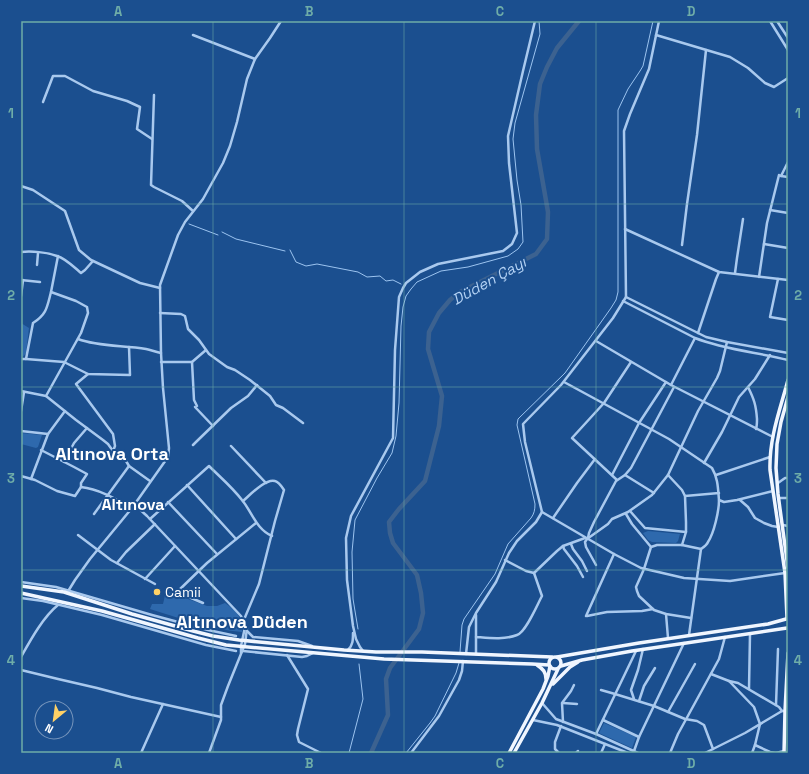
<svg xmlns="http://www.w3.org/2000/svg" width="809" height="774" viewBox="0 0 809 774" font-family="'Space Grotesk',sans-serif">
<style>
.green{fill:#2e69ad}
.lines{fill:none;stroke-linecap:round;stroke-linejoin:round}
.stream{stroke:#9cc4f0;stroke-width:1}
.river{stroke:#3c6290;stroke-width:4.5}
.minor{stroke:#a9c9ee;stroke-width:2.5}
.major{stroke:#f0f6ff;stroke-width:3.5}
.grid{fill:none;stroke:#6fada8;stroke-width:1;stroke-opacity:0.55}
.poi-dot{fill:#ffd166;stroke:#1b4f8f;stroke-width:1.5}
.labels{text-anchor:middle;stroke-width:4;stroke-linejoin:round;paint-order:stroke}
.poi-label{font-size:14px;fill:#fff;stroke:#1b4f8f;text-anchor:start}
.water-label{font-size:15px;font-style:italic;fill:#b5d3f5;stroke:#1b4f8f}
.quarter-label{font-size:16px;font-weight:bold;fill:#fff;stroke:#1b4f8f}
.district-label{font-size:18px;font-weight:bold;fill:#fff;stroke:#1b4f8f}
.neatline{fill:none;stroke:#6fada8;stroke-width:1.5}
.grid-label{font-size:13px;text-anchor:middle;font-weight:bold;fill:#6fada8}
</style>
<rect width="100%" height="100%" fill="#1b4f8f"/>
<g class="green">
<polygon points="21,323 29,328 26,353 23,357 21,356"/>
<polygon points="21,433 42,435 38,447 36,448 21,444"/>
<polygon points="648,531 680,534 678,541 676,543 652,542 648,540 643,533"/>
<path d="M166 591 207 606H217L225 603C234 609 245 619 242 632 211 630 179 618 150 609L152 604H163Z"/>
<polygon points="604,723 636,737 632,748 599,733"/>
</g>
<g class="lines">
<g class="stream">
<polyline points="189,224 218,235"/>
<polyline points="222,232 236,239 285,251"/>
<polyline points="290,250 296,262 306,266 317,264 358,272 367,277 380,276 386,281 393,280 401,284"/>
<polyline points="358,629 353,599 352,552 355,520 377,478 392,453 396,436 399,403 401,326 403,307 406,296 411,289 417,282 441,271 468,267 508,256 518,249 523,242 521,205 517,180 513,139 515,123 540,34 539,21"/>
<path d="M460 652 462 625 464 619 495 574 508 544 531 518C534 514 535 510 535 504L517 425 518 419 565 373 611 308 616 300 618 292V110L628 89 640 71 643 66 653 21"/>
<polyline points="349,753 363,699 359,664"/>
<polyline points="406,753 430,723 435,716 456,673 459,663"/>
</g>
<polyline class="river" points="371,753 388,715 386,679 390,668 419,629 423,613 421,593 417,575 393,543 390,533 389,522 399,509 425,481 439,426 442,396 428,349 429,332 439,313 450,300 460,292 536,254 547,239 548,212 537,149 536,115 540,84 547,67 557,48 579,21"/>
<g class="minor">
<polyline points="770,21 788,50"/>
<polyline points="777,21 788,38"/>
<polyline points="193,35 255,59"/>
<polyline points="656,35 730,57 748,68 765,83 774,87 788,78"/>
<polyline points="154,95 151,185 154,187 182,201 193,211"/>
<polyline points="43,102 53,76 65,76 93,91 127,101 140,107 137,129 152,139"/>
<polyline points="781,176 788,177"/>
<polyline points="21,186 33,190 65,211 79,250 91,260 140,283 160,288"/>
<polyline points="770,210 788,213"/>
<polyline points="625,229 719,272 788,280"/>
<polyline points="764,244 788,248"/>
<polyline points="682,245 687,204 697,135 706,50"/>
<path d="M21 252C31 251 47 252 57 256 65 258 74 267 81 273L85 270 93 261"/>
<polyline points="37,265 38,253"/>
<polyline points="735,273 737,258 743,219"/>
<polyline points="759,277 767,223 779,175 781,176 788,162"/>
<polyline points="778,279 770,317 788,320"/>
<polyline points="21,280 40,282"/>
<polyline points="51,292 58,256"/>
<polyline points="21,296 23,280"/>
<polyline points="626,297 706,337 727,342 788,353"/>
<path d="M623 301 695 338C725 350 757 352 788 360"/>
<polyline points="160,313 181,314 185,316 188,329 199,340 209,354 227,367 235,370 250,380 270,396 276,405 283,408 303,423"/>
<polyline points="698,333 716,279 719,272"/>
<path d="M78 339C99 347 124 345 146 349 151 350 156 352 161 353"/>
<polyline points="596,341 671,385 773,437"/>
<path d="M21 359H26L33 323C47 314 47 307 51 292L76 301 87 307 88 313 81 333 46 396"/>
<polyline points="26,359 64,362 88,374 130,375 129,347"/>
<polyline points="161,362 192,362 206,350"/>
<polyline points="192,362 194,400 197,406"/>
<polyline points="88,374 76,384 113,434 115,446 113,451"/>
<path d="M564 382 669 439 712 468C718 478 718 489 719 500L724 502 737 500 773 491"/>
<polyline points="671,385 695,338"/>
<path d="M748 387C754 399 756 405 757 419 757 423 757 426 756 429"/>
<polyline points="21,391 46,396 76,420 103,440 108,444 113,451 123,456 129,466 150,481"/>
<polyline points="195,407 213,426"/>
<polyline points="21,411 24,392"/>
<polyline points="21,431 48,434"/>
<polyline points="193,445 196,442 231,408 248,396 257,385"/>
<polyline points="231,446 266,483"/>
<polyline points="41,450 74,467 87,474 81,483 81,487"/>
<polyline points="64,462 74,443 87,428"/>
<polyline points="704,463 722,432 739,397 755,379 770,355"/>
<polyline points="612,475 639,423 666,382"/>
<polyline points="625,475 654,493"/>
<polyline points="668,475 682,490 685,496 686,522 686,532 682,545"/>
<polyline points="716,475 770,457"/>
<path d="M21 476 35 480 57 491 75 496 81 487C99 489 116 499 132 508"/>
<polyline points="31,479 48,434 65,411"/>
<polyline points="617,480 572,438 604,403 631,362"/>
<polyline points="778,483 785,478 788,478"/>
<polyline points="187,485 236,539"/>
<polyline points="685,496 719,493"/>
<polyline points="779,498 788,498"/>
<polyline points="740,500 748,507 755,518 764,523 772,526 778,527"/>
<path d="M243 501C250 495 266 478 275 481 279 482 282 487 284 490L275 521 259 584 243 622"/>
<polyline points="168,502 217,554"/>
<polyline points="134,504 147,516 241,616 245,627 247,628 245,644 228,686 221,705 221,720 209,753"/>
<polyline points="630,511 645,528 686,532"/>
<polyline points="542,512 614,554 641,568 684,578 730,581 785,573"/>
<polyline points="94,514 129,466"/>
<polyline points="626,514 632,524 651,547"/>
<polyline points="553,518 577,483 595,459"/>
<path d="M150 519 209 466C220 477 232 487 242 500 252 512 256 529 272 536"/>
<polyline points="783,525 788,526"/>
<polyline points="78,535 111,560 155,584"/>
<polyline points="588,538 589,533 594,522 616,481 625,475 631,468 674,387"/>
<polyline points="571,544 573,549 582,561 587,571"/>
<polyline points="563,546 564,549 577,566 583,577"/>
<polyline points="505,560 526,571 534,573 557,551 563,546 585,538"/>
<polyline points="117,563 126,552 155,524"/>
<polyline points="596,565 586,547 585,542 587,539 608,524 612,519 628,512 652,495 668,475 698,411 717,378 720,371 727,342"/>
<polyline points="145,579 175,546"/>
<polyline points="21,582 56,587 152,615 208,630 236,636"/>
<polyline points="67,593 75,580 90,559 132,508 168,457 169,448 163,388 161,353 160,285 178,235 185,222 203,199 223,163 230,146 237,122 247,79 255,59 270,38 281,21"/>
<polyline points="21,598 43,601 102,615 206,645 236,651"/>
<polyline points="203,603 177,592 207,563 256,523"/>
<polyline points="666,614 668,638"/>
<polyline points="476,615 476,654"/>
<polyline points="586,616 614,554"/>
<polyline points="587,616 607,612 642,611 653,609"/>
<path d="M691 618 666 614 654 610 639 596 637 591 636 587 644 569 651 547 657 545H682L701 549C704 547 707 545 708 542 714 533 719 511 719 500"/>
<polyline points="247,631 253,637 298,641 312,646"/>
<polyline points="689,635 701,549"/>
<path d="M476 637C489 638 504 640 517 635 526 632 537 605 542 596L534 573"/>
<path d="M348 650C353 645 353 640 353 633"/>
<polyline points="243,651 302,657 307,656 313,653"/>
<polyline points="363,651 360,647 356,639 353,626 347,580 346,538 351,516 393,438 395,350 399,297 403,288 406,283 420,272 438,264 503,251 512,244 517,233 509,163 508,136 523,71 535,21"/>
<polyline points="241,653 241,646 245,627"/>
<polyline points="466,654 469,627 476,613 496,582 509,553 517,541 536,522 542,512 525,442 523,424 561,385 613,318 626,297 624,131 630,114 649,69 659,21"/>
<polyline points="287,655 308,689 298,729 297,735 299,742 321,753"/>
<path d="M21 657C30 641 43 617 58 605"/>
<polyline points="21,670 58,679 97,688 131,697 221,717"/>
<polyline points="711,674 729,681 754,707 760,724 755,745 752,753"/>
<polyline points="729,681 738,683 779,707 782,711"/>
<polyline points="749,689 750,634"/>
<polyline points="601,690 615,694 654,706 685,719 697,721 704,725 713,749"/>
<polyline points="634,699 631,690 638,670 643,649"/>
<polyline points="639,701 644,686 655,668"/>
<polyline points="542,703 556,719 596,734 638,753"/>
<polyline points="563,703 577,704"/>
<polyline points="776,705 778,649"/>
<polyline points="668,712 695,664"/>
<polyline points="533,720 557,725 628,753"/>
<polyline points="603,720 639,737"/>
<polyline points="563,722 562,703 571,691 574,685"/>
<polyline points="596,734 636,651"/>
<polyline points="755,745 770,752 776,753"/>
<polyline points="634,751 639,737 684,643"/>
<polyline points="141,753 163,704"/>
<polyline points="411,753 439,716 459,680 462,671 463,661"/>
<polyline points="559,753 555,749 555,742 561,726"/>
<polyline points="576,753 578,751"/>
<polyline points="601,753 605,744"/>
<polyline points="670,753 678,734 719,659 725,637"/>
<polyline points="705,753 745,733 782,711 785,711"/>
<polyline points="776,753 784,751"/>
</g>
<g class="major">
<polyline points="788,397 781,422 777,444 776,468 778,494 788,568"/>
<polyline points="21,586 64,592 132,614 193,631 213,636 239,640 344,650 376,652 422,652 552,657"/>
<polyline points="21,593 102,611 198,638 226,645 384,659 532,664 549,665"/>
<path d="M787 618 785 573 770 470C769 438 780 410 788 380"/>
<circle cx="555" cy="663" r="6"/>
<polyline points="557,657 639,643 768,624 786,619"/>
<path d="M537 665C543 669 546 672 546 679"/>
<polyline points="561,666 582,660 632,651 787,628"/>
<polyline points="553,684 570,667 578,662"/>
<polyline points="509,753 543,689 548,676 550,666"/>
<polyline points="514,753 542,703 558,669"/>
<polyline points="784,753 785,711 788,653"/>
</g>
</g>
<path class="grid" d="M213 21V753M404 21V753M596 21V753M21 204H788M21 387H788M21 570H788"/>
<circle class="poi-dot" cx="157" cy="592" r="4"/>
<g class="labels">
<g class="poi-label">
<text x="165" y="597">Camii</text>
</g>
<g class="water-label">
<text transform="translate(489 281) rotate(-29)" y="5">Düden Çayı</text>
</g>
<g class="quarter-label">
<text x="133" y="510">Altınova</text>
</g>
<g class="district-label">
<text x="112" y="460">Altınova Orta</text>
<text x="242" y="628">Altınova Düden</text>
</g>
</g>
<rect width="809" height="774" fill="none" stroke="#1b4f8f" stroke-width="44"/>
<g transform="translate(54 720) rotate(209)"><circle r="19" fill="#1b4f8f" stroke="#7695bc"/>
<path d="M0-3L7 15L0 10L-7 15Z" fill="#ffd166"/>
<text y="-6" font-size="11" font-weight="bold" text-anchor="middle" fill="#ffffff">N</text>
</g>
<rect x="22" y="22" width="765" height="730" class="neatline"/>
<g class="grid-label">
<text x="118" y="16">A</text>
<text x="309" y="16">B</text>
<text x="500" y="16">C</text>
<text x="691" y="16">D</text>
<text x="11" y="118">1</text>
<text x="798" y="118">1</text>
<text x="11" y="300">2</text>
<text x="798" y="300">2</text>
<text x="11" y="483">3</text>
<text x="798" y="483">3</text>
<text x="11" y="665">4</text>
<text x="798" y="665">4</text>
<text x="118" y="768">A</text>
<text x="309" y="768">B</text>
<text x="500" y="768">C</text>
<text x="691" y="768">D</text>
</g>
</svg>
